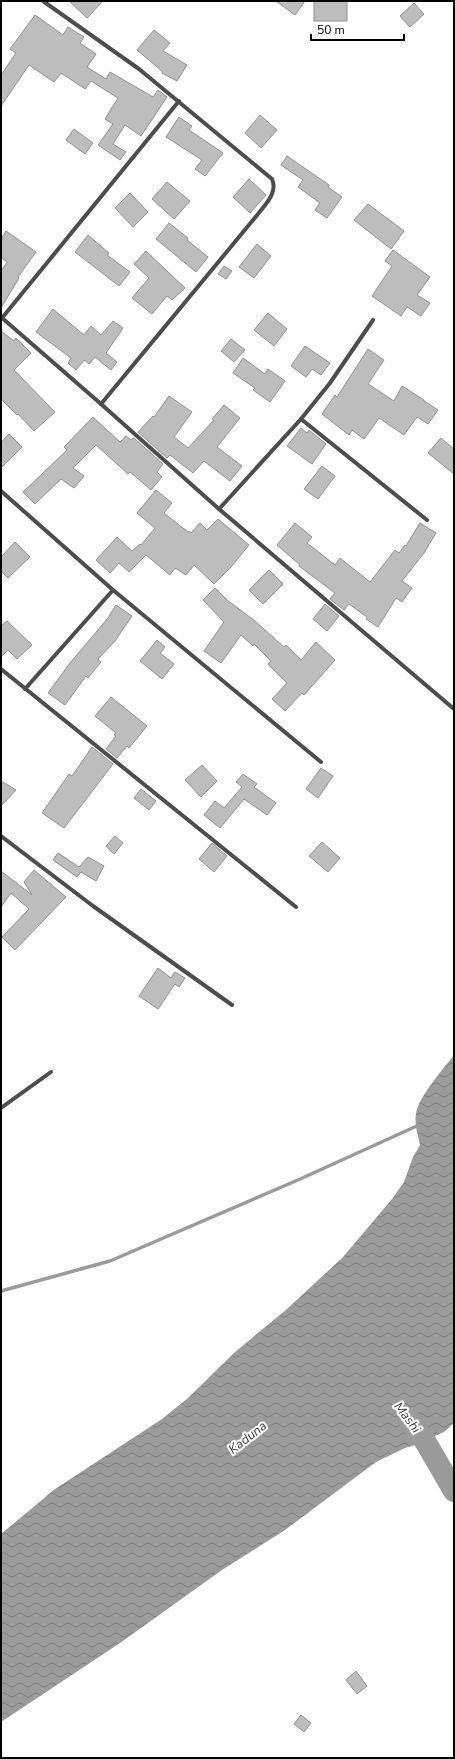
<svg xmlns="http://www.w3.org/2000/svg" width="455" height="1759" viewBox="0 0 455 1759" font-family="'Nunito Sans',sans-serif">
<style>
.water{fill:url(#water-waves)}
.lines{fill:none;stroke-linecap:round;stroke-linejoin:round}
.stream{stroke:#9b9b9b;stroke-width:3.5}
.river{stroke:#9b9b9b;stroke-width:22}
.building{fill:#bdbdbd;stroke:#919191}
.minor{stroke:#4d4d4d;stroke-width:4}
.labels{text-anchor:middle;stroke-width:4;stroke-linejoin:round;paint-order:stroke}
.water-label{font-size:13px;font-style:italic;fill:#3c3c3c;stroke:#fff}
</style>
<defs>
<pattern id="water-waves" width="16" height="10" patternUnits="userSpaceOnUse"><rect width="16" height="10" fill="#9b9b9b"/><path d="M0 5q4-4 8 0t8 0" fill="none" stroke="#7c7c7c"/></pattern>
</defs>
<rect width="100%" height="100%" fill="#fff"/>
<path class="water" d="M454 1055V1423L444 1432 415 1445 405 1448 376 1462 285 1530 222 1570 120 1643 1 1722V1534L55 1489 162 1419 188 1398 235 1352 287 1309 343 1257 392 1199 404 1182 413 1157 420 1145C418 1135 414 1125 416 1114 417 1099 444 1068 454 1055Z"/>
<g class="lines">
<polyline class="stream" points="1,1291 110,1261 298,1180 419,1125"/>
<polyline class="river" points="408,1418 425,1441 454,1491"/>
</g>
<g class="building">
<polygon points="69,1 103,1 87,18"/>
<polygon points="276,1 305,1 295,15"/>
<rect x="314" y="1" width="33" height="20"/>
<polygon points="414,3 424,14 410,27 400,16"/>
<polygon points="35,15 63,35 68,27 84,37 80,43 96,54 87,67 106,79 110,72 153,97 158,90 167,97 141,136 125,125 113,144 126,152 120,160 98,145 113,124 105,119 118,98 91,81 85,89 61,73 54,82 29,65 1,106 1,75 16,53 10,49"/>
<polygon points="154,30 170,43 163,51 187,65 177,81 162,73 163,72 137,50"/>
<polygon points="260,115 277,130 261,148 245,133"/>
<polygon points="179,117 192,126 189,130 223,153 205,176 195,169 202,160 166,137"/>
<polygon points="74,129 93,143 85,154 66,140"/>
<polygon points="287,156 329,185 328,187 342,197 327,218 315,210 320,203 298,187 303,180 281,165"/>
<polygon points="249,179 266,195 250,213 233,197"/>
<polygon points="167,182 190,201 174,219 152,199"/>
<polygon points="130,193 148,212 133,227 115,208"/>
<polygon points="368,204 404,231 391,249 354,220"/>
<polygon points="169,223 188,238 187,240 208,257 196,272 156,239"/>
<polygon points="6,231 36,252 18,277 19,278 1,308 1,271 7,262 1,257 1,239"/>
<polygon points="88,235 109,253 107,255 130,272 119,286 75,252"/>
<polygon points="257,244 271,256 254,278 239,267"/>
<polygon points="393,250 430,277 417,295 430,303 421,316 407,307 401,316 372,296 392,266 385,261"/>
<polygon points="146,251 185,288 172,300 167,296 152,314 132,298 149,278 134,264"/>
<polygon points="224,266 232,271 226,279 218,274"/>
<polygon points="53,309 84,335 91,326 101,335 113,321 123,328 106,353 117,362 111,370 95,357 89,364 84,360 76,370 68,363 71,358 36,332"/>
<polygon points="268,313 287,329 274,346 254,330"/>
<polygon points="1,331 14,341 16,338 31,353 14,370 55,412 34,431 18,414 17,415 1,399"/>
<polygon points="231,339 245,350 234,362 221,351"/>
<polygon points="305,346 330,363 321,375 312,369 306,377 291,366"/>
<polygon points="368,349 384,360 368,384 394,401 402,386 424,400 424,401 438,410 428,424 417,417 404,435 379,418 364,439 352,430 349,435 322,414 335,395 337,397"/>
<polygon points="243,358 265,374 268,369 285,381 270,402 253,390 255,388 233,373"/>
<polygon points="169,396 192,412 174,437 188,448 214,420 212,419 224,405 240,418 217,447 242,466 230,481 204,461 193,473 170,455 167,458 138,432 153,416 154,417"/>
<polygon points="93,417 120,442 126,436 131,440 134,438 163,464 157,472 162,477 151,490 130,472 128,474 96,445 73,468 84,476 74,488 61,479 35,504 23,492 67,450 64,447"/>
<polygon points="301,428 307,433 309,430 326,444 312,464 287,446"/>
<polygon points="9,434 22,447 1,468 1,442"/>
<polygon points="441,438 454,449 454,474 428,453"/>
<polygon points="322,466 335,476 318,499 304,489"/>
<polygon points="156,490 172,503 164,513 188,532 189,531 191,533 200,523 207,530 218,519 249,545 231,567 214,584 194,565 186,575 175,568 170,575 146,555 129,572 119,563 110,573 96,560 117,537 132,551 140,544 141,545 155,528 137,513"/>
<polygon points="295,523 312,537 307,543 335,565 340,558 370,582 395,550 399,553 405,545 406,546 420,523 436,533 424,553 402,581 412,588 402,602 396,598 378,627 366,619 367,617 349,604 344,610 330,599 335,593 299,566 300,565 277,545"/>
<polygon points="15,542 30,557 8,578 1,571 1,557"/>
<polygon points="269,570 283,584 263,604 249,590"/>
<polygon points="215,588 227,600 255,621 284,647 286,645 301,660 316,642 335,660 304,695 302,693 285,711 272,699 287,683 268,664 271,661 254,644 253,646 241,635 221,663 204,651 224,622 203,600"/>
<polygon points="325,604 339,616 327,631 313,619"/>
<polygon points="116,605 132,616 115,641 98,659 101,662 88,678 86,676 65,705 48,693 70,663 108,618"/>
<polygon points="7,621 32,645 17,659 8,650 1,657 1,626"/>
<polygon points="157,640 165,647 160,653 174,664 162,679 140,661"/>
<polygon points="111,697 147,726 129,748 127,746 117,758 106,749 116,736 114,735 116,733 95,716"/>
<polygon points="92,747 113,764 64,828 42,813 69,774 72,776"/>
<polygon points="202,765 217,781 201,797 185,780"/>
<polygon points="321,768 333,776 318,798 306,789"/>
<polygon points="243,774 257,784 254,787 276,803 267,815 244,799 220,828 204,815 215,801 224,808 242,787 236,782"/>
<polygon points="1,781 16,790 1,806"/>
<polygon points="141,789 156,801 149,810 134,798"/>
<polygon points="115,836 123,843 114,854 106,846"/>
<polygon points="322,842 340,858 328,872 309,856"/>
<polygon points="212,843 227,856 214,872 199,859"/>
<polygon points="58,853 79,867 88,857 104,866 96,881 81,872 77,877 53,860"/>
<polygon points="34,870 66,897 15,950 2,937 29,909 11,893 1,907 1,871 32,895 24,882"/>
<polygon points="158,968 171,978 175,972 185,978 179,987 175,984 158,1009 139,996"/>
<polygon points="356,1671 367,1686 357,1694 346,1680"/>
<polygon points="301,1715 311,1723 304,1732 294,1724"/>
</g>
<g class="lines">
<g class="minor">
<path d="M43 1 139 69 272 179C278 192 266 204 258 214L101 404"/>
<polyline points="1,317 101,404 219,509 454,709"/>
<polyline points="2,318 179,101"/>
<polyline points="301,419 427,520"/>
<polyline points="1,491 113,590 321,762"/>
<polyline points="219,509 301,419 330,383 373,320"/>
<polyline points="1,669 296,907"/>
<polyline points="25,689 113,590"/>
<polyline points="1,836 93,906 232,1005"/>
<polyline points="1,1108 51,1072"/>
</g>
</g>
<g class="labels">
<g class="water-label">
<text transform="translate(408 1417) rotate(53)" y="5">Mashi</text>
<text transform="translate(247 1437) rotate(-38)" y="5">Kaduna</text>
</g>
</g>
<rect width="455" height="1759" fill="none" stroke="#000000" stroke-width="4"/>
<path d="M311 34v6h93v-6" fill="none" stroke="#000000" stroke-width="2"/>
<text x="317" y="34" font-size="12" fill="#000000" stroke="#ffffff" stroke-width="3" paint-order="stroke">50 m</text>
</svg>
